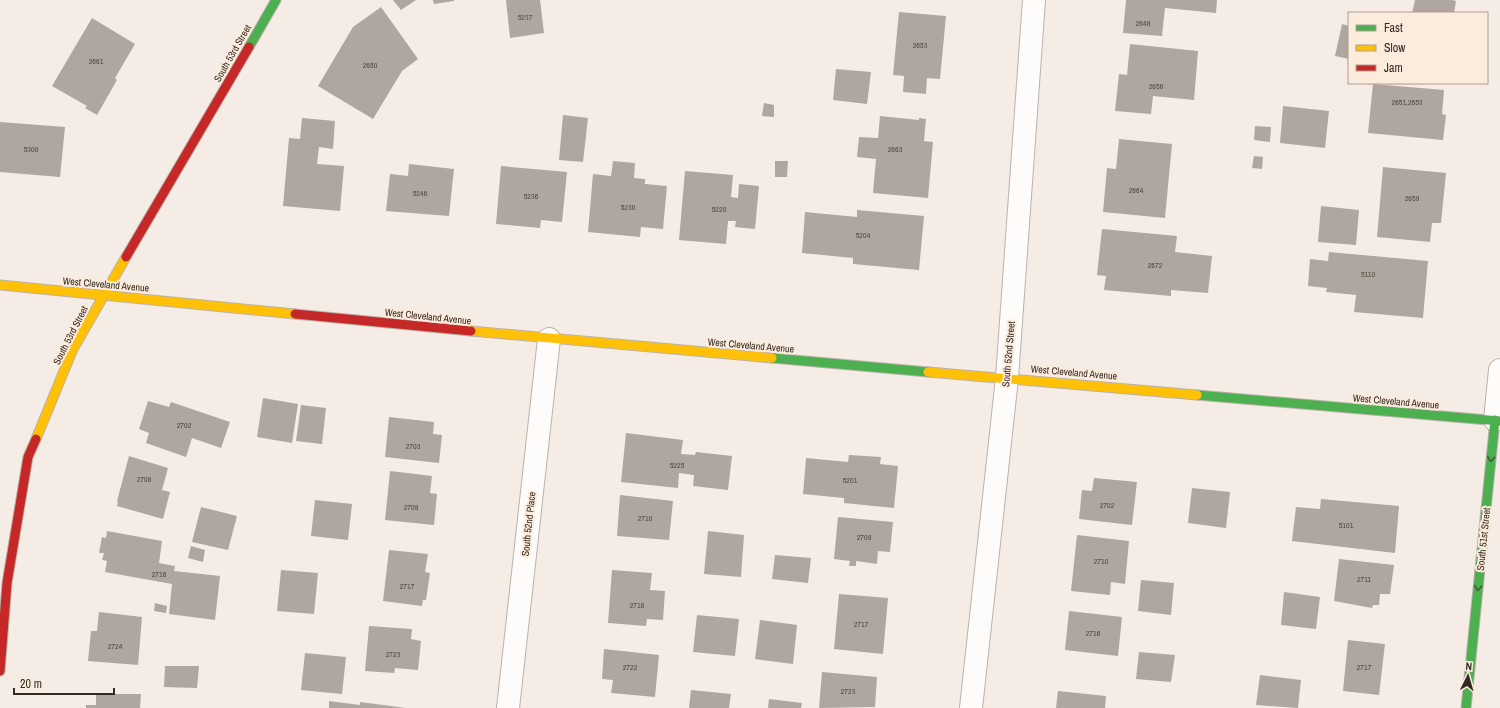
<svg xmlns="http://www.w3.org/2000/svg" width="1500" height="708" viewBox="0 0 1500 708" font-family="'Archivo Narrow',sans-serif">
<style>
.building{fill:#afa79f}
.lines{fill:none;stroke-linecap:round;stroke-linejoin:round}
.street-casing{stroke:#bab2aa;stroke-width:24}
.fast-casing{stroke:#bab2aa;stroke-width:11}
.slow-casing{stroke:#bab2aa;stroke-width:11}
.jam-casing{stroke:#bab2aa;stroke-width:11}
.street{stroke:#fefcfb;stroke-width:22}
.fast{stroke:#4caf50;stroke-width:9}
.slow{stroke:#ffc107;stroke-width:9}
.jam{stroke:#c62828;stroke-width:9}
.oneway{stroke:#3e5f34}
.labels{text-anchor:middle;stroke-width:4;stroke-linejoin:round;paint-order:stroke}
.number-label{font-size:8px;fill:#534940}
.street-label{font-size:10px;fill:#342a21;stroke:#fcecde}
</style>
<rect width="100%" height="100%" fill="#f5ede5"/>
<g class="building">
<polygon points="393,0 416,0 401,10"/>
<polygon points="433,0 454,0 454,1 434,4"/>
<polygon points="506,0 540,0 544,33 510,38"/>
<polygon points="1126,0 1217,0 1216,13 1165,8 1162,36 1123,33"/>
<polygon points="1415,0 1452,0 1456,1 1454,13 1412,13"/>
<polygon points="381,7 418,59 402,71 373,119 318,86 353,27"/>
<polygon points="899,12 946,16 940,79 927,78 926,94 903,92 904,76 893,75"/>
<polygon points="92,18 135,44 115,78 117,80 97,115 85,108 87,106 52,86"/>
<polygon points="1342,24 1349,26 1349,59 1335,56"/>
<polygon points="1130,44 1198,51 1194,100 1153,96 1151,114 1115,111 1119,74 1127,75"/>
<polygon points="836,69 871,72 867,104 833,100"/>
<polygon points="1373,84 1444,90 1442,114 1446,115 1443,140 1368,133"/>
<polygon points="764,103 774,105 774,117 762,116"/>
<polygon points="1283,106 1329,111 1325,148 1280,143"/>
<polygon points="563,115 588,118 583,162 559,160"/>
<polygon points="880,116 919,120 919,118 926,119 924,141 933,142 928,198 873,193 876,159 857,157 859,137 878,138"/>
<polygon points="302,118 335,121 333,149 319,147 317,164 344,166 340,211 283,206 289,138 300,139"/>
<polygon points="0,122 65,127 60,177 0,172"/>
<polygon points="1255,126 1271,127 1270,142 1254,140"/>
<polygon points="1119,139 1172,144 1165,218 1103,212 1107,168 1116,169"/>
<polygon points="1254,156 1263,157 1262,169 1252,168"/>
<polygon points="613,161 635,163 634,178 645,179 645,184 667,186 663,229 641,227 640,237 588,232 593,174 611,176"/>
<polygon points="775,161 788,161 787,177 775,177"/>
<polygon points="409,164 454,169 449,216 386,211 390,174 408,176"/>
<polygon points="501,166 567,172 562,222 541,220 540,228 496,224"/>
<polygon points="1383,167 1446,173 1441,223 1432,223 1430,242 1377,237"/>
<polygon points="685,171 733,175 731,197 738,198 739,184 759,186 755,229 735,227 736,221 728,221 726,244 679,240"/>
<polygon points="1321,206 1359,210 1356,245 1318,242"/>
<polygon points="857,210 924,216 919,270 853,264 853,258 802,253 805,212 857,217"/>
<polygon points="1102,229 1177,236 1175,252 1212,256 1208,293 1171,290 1171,296 1104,290 1106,276 1097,275"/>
<polygon points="1329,252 1428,261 1423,318 1354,312 1356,295 1326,292 1327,288 1308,286 1310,259 1328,261"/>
<polygon points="263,398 298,404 292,443 257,437"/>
<polygon points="148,401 169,407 171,402 230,422 221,448 192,438 186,457 146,443 149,433 139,429"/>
<polygon points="301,405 326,408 322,444 296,441"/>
<polygon points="389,417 434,422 433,434 442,435 439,463 385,457"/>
<polygon points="626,433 683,440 681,454 695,455 696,452 732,456 728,490 693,486 694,475 679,473 678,488 621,482"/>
<polygon points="849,455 881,457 880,464 898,466 894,508 844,503 844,498 803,494 806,458 848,462"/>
<polygon points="129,456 168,468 162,490 170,492 163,519 117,506 118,502 117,501"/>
<polygon points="390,471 432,476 430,493 437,494 434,525 385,520"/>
<polygon points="1094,478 1137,482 1132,525 1079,519 1082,490 1092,491"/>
<polygon points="1192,488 1230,492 1226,528 1188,523"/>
<polygon points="620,495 673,501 669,540 617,536"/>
<polygon points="1321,499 1399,506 1395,553 1292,541 1296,507 1320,509"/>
<polygon points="315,500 352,504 348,540 311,536"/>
<polygon points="201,507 237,516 228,550 192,542"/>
<polygon points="838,517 893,522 890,552 878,551 877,564 856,561 856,566 849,566 850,561 834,559"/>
<polygon points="107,531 162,541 159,563 175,566 174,571 220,576 215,620 169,614 172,584 105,572 107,561 102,560 104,553 99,553 102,537 106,538"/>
<polygon points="708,531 744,535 741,577 704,574"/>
<polygon points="1077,535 1129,541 1125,584 1111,582 1110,595 1071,591"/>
<polygon points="191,546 205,550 203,562 188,558"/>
<polygon points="389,550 428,554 425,572 430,573 426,600 423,600 422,606 383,601"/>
<polygon points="775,555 811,558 808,583 772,579"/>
<polygon points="1339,559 1394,565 1390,594 1380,594 1379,605 1373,605 1372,608 1334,601"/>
<polygon points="281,570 318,573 314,614 277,611"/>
<polygon points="612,570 652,573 650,590 665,591 663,620 647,619 646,626 608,623"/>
<polygon points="1141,580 1174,583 1171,615 1138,611"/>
<polygon points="1284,592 1320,597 1316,629 1281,625"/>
<polygon points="839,594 888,598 883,654 834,649"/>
<polygon points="155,603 167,606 166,613 154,611"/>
<polygon points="1069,611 1122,617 1118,656 1065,650"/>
<polygon points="99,612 142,617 138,665 88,661 91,631 97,631"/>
<polygon points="697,615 739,619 735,656 693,652"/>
<polygon points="760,620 797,625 793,664 755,659"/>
<polygon points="369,626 412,629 411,639 421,641 418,670 395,668 394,673 365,671"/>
<polygon points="1348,640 1385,644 1379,695 1343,691"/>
<polygon points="604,649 659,655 655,697 611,693 613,680 602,679"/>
<polygon points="1139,652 1175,655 1171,682 1136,679"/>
<polygon points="305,653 346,657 342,694 301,690"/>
<polygon points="165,666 199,666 197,688 164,687"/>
<polygon points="822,672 877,677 875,707 819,708"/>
<polygon points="1260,675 1301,680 1298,708 1256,705"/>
<polygon points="691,690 731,694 729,708 689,708"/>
<polygon points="1058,691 1106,696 1105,708 1056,708"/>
<polygon points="96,694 141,694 140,708 86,708 86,705 96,705"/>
<polygon points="769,699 802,703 801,708 768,708"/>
<polygon points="329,701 360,705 360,702 406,708 329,708"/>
</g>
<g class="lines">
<g class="street-casing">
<g id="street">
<polyline points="1495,420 1500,370"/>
<polyline points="508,708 549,339"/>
<polyline points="971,708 1007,378 1034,0"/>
</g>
</g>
<g class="fast-casing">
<g id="fast">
<polyline points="249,47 276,0"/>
<polyline points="772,358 928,372"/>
<polyline points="1197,395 1500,421"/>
<polyline points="1466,708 1495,420"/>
</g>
</g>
<g class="slow-casing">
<g id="slow">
<polyline points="0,285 295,314"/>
<polyline points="471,331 772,358"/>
<polyline points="928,372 1197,395"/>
<polyline points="36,439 73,349 126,257"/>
</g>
</g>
<g class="jam-casing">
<g id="jam">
<polyline points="126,257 249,47"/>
<polyline points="295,314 471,331"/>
<polyline points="0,671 7,583 28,457 36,439"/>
</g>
</g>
<use href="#street" class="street"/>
<use href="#fast" class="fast"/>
<use href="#slow" class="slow"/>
<use href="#jam" class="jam"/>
</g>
<defs><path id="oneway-chevron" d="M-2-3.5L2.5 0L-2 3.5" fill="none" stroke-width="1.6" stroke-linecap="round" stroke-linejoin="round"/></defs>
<g class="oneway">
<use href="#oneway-chevron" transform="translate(1491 459) rotate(96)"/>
<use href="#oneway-chevron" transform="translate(1478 588) rotate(96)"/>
</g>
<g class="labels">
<g class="number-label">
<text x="525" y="20">5237</text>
<text x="1143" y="26">2648</text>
<text x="920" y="48">2653</text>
<text x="96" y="64">2661</text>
<text x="370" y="68">2650</text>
<text x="1156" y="89">2656</text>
<text x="1407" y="105">2651,2653</text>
<text x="31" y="152">5300</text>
<text x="895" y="152">2663</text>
<text x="1136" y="193">2664</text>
<text x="420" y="196">5246</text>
<text x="531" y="199">5236</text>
<text x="1412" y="201">2659</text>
<text x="628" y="210">5230</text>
<text x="719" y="212">5220</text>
<text x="863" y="238">5204</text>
<text x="1155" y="268">2672</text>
<text x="1368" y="277">5110</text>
<text x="184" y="428">2702</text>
<text x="413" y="449">2703</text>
<text x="677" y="468">5225</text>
<text x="144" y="482">2708</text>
<text x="850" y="483">5201</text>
<text x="1107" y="508">2702</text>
<text x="411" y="510">2709</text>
<text x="645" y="521">2710</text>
<text x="1346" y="528">5101</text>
<text x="864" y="540">2709</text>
<text x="1101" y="564">2710</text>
<text x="159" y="577">2716</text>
<text x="1364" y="582">2711</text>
<text x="407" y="589">2717</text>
<text x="637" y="608">2716</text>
<text x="861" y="627">2717</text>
<text x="1093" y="636">2716</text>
<text x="115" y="649">2724</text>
<text x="393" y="657">2723</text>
<text x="630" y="670">2722</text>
<text x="1364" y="670">2717</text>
<text x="848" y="694">2723</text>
</g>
<g class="street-label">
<text transform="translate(232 53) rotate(-60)" y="4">South 53rd Street</text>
<text transform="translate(106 284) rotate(5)" y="4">West Cleveland Avenue</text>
<text transform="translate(428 316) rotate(6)" y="4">West Cleveland Avenue</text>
<text transform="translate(70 335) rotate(-63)" y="4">South 53rd Street</text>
<text transform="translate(751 345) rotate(5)" y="4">West Cleveland Avenue</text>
<text transform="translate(1008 354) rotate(-85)" y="4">South 52nd Street</text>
<text transform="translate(1074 372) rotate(5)" y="4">West Cleveland Avenue</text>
<text transform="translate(1396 401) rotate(5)" y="4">West Cleveland Avenue</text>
<text transform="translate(528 524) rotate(-84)" y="4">South 52nd Place</text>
<text transform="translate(1483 539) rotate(-84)" y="4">South 51st Street</text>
</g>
</g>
<rect x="1348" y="12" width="140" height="72" fill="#fcecde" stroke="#ac9e92"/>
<rect x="1356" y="25" width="20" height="6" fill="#4caf50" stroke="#ac9e92"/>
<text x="1384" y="32" font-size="12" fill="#342a21">Fast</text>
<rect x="1356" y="45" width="20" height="6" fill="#ffc107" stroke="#ac9e92"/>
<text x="1384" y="52" font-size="12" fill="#342a21">Slow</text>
<rect x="1356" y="65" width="20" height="6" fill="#c62828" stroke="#ac9e92"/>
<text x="1384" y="72" font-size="12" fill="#342a21">Jam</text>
<g transform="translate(1468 676) rotate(5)" stroke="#fcecde" stroke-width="3" paint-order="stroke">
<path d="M0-3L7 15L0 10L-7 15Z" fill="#342a21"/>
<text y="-6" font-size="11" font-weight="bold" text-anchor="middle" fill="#342a21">N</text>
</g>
<path d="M14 688v6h100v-6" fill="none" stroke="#342a21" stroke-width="2"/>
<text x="20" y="688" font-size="12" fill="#342a21" stroke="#fcecde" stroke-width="3" paint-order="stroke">20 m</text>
</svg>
